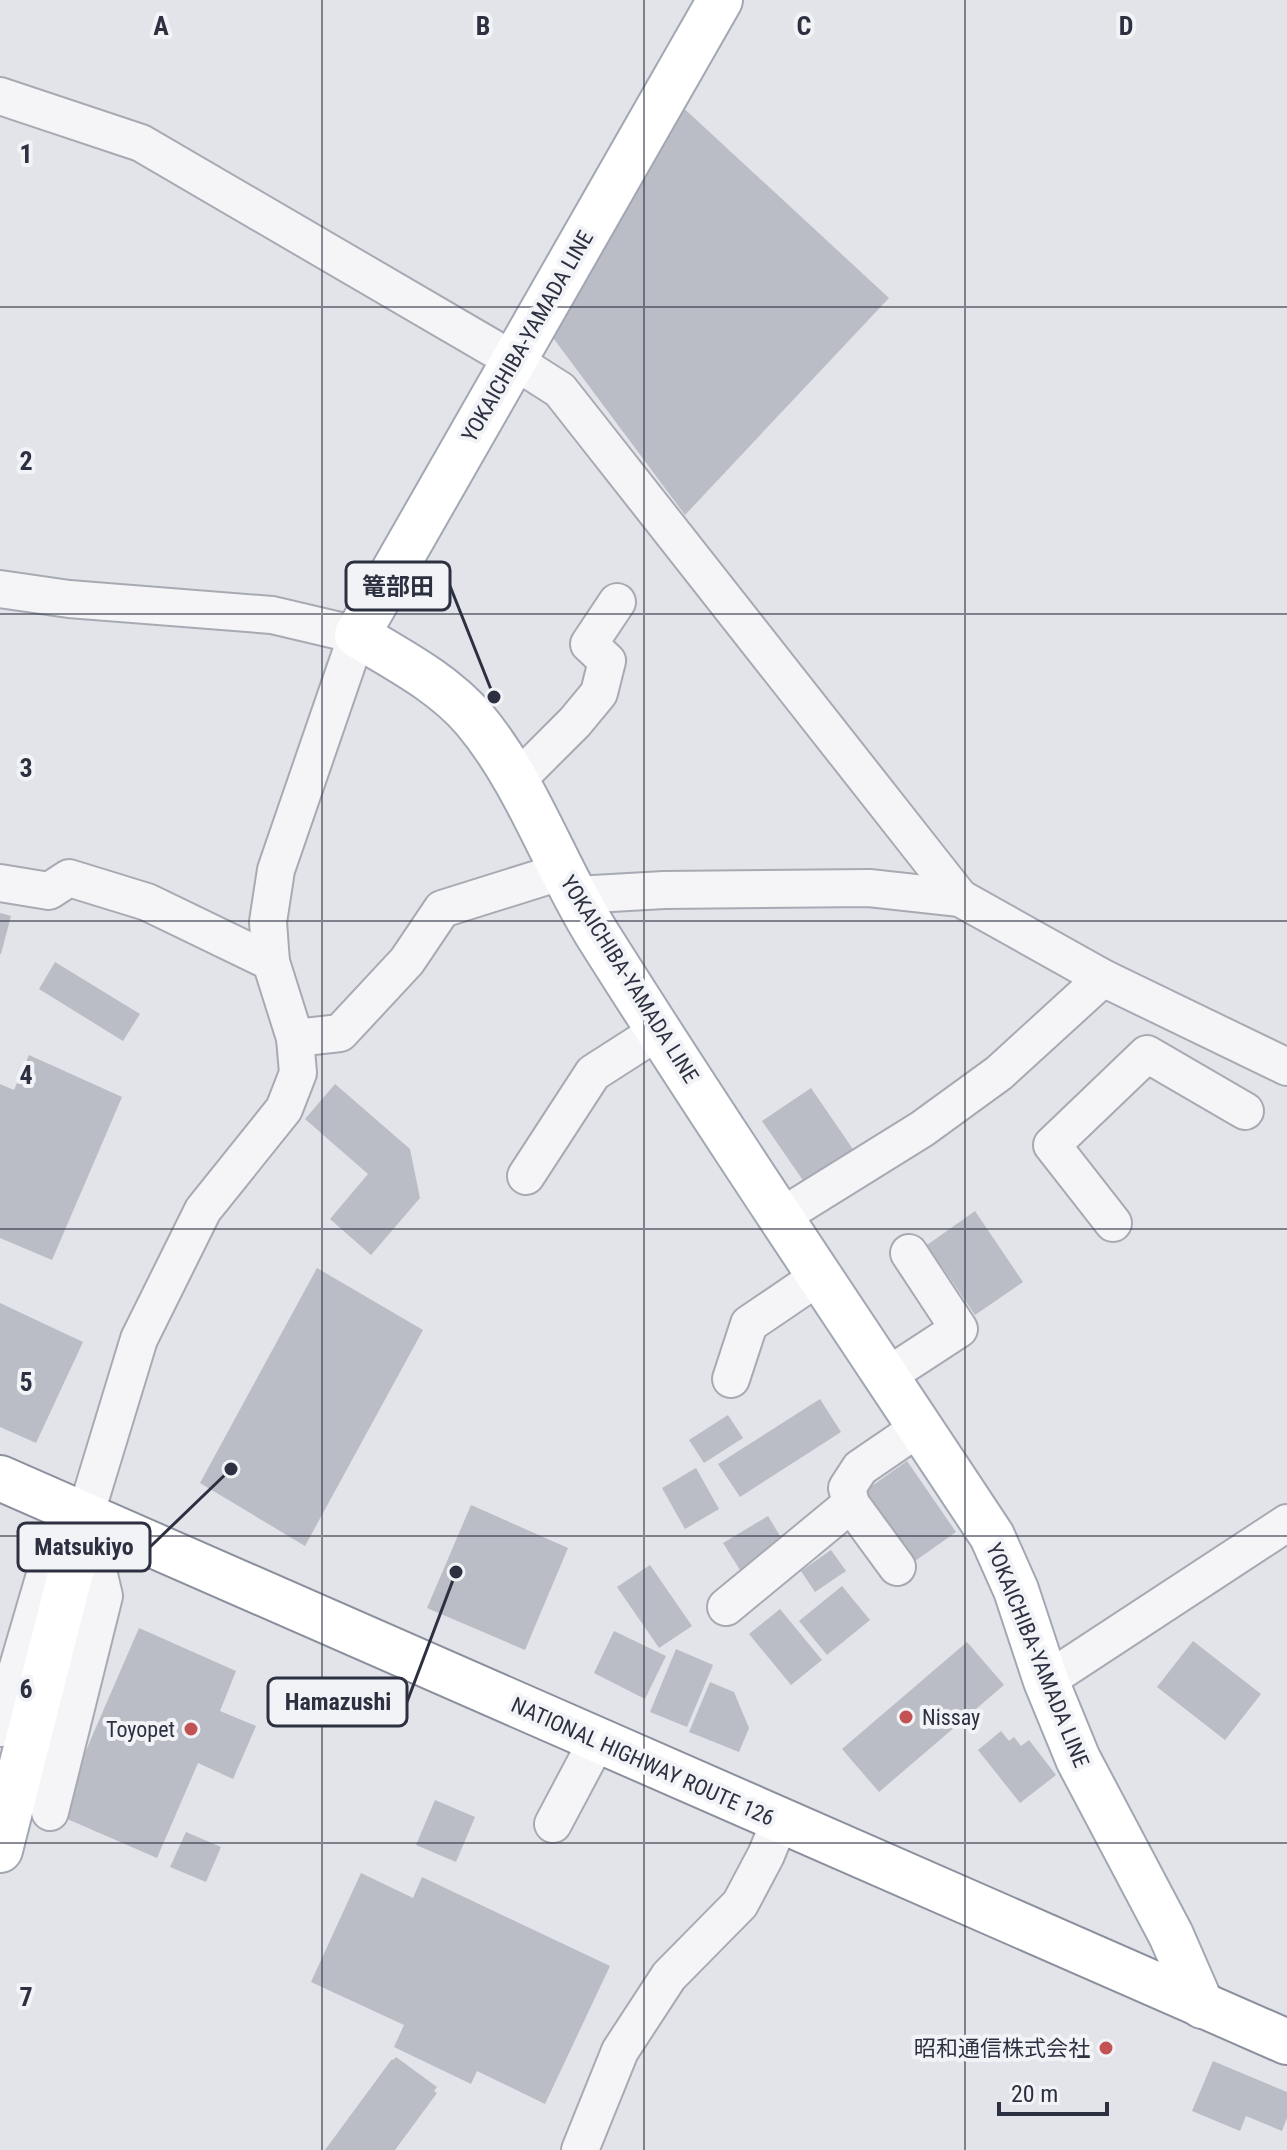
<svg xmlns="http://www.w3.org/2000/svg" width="1287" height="2150" viewBox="0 0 1287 2150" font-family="'Roboto Condensed','Noto Sans JP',sans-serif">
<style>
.building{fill:#babdc6}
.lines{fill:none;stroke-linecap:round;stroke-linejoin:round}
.minor-casing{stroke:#a8aab3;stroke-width:40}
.major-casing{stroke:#a2a7b4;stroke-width:48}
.highway-casing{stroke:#8b909f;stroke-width:48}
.minor{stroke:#f5f5f8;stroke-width:36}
.major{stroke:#fff;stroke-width:44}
.highway{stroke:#fff;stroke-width:44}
.grid{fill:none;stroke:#2c3040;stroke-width:2;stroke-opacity:0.55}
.poi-dot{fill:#c35254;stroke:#f2f3f7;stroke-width:3}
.labels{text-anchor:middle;stroke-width:8;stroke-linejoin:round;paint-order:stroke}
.street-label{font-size:22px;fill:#2c3040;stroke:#f2f3f7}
.poi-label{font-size:22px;fill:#2c3040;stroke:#f2f3f7;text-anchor:end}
.grid-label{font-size:26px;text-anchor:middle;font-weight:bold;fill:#2c3040;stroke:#f2f3f7;stroke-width:8;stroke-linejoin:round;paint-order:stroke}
.leader{fill:none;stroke:#2c3040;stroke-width:3}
.callout-dot{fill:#2c3040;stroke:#f2f3f7;stroke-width:3}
.callout{fill:#f2f3f7;stroke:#2c3040;stroke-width:3}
.callout-label{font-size:24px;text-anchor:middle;font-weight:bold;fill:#2c3040}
</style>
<rect width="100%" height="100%" fill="#e2e4e9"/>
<g class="building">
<polygon points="677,102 889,298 685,515 545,327"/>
<polygon points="0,913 11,916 1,954 0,954"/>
<polygon points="55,962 140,1014 123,1041 39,989"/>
<polygon points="29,1055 122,1097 52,1260 0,1238 0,1084 14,1090"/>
<polygon points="335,1084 410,1149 420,1198 371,1255 330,1219 368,1174 305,1119"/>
<polygon points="811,1088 859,1158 811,1192 762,1121"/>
<polygon points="975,1211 1023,1282 975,1315 927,1245"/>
<polygon points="317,1268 423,1330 305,1546 200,1483"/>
<polygon points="0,1303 83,1342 36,1443 0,1427"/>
<polygon points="820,1399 841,1432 740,1497 718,1464"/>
<polygon points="728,1415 743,1438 704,1463 689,1440"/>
<polygon points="907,1461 956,1532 908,1566 859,1495"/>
<polygon points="696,1468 719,1509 685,1529 662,1488"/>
<polygon points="471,1505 568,1548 525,1650 427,1608"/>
<polygon points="768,1516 786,1546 742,1573 723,1543"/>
<polygon points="831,1550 846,1571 815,1592 801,1571"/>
<polygon points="650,1565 692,1626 659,1648 617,1587"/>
<polygon points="842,1586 870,1620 827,1655 799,1621"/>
<polygon points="780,1609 822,1660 791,1685 749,1634"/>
<polygon points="139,1628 236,1671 220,1711 256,1726 233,1779 198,1763 157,1858 58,1815"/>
<polygon points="614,1631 666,1656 645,1699 594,1673"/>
<polygon points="1193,1641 1261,1694 1225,1740 1157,1687"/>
<polygon points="967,1642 1004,1685 879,1792 842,1749"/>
<polygon points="676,1649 713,1665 687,1727 650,1712"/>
<polygon points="710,1682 734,1692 749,1728 739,1752 689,1732"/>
<polygon points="1001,1731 1009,1741 1014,1737 1021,1746 1029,1740 1056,1775 1020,1803 978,1750"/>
<polygon points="435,1800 475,1817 456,1862 416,1845"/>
<polygon points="186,1832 221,1847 206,1882 170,1867"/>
<polygon points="361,1873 413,1898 422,1877 610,1966 545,2104 477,2071 471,2084 394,2047 404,2025 311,1982"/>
<polygon points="396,2057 437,2087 434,2091 437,2093 395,2150 325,2150 392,2059 393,2060"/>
<polygon points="1213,2061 1287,2092 1287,2118 1282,2131 1246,2116 1240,2131 1192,2111"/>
</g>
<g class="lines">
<g class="minor-casing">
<g id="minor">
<polyline points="0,96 141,143 513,360 560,390 960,898"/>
<polyline points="0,589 69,599 272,615 357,635 276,870 268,922 271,962 295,1038 298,1073 284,1109 203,1210 139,1339 85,1516 49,1561 0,1728"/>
<polyline points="515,782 575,722 599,693 607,661 589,644 617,602"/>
<polyline points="0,883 49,891 69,878 147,902 271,962"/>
<polyline points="576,895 664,890 869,888 960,898 1103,978 1287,1067"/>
<polyline points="295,1038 340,1033 407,961 442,909 563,871"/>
<polyline points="526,1176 593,1073 660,1030"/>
<polyline points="782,1216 922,1129 999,1073 1103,978"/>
<polyline points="1113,1223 1052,1145 1147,1054 1245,1111"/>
<polyline points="887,1376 959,1329 909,1253"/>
<polyline points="731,1379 749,1324 821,1275"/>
<polyline points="897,1567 851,1504 847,1488 860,1468 920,1427"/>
<polyline points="726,1607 851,1504"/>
<polyline points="1046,1681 1287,1523"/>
<polyline points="50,1812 104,1596 85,1516"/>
<polyline points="553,1824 597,1741"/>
<polyline points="580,2150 620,2051 669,1976 740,1904 766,1855 780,1821"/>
</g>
</g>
<g class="major-casing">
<g id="major">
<path d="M720 0 357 635C398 660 442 682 474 719 527 782 554 865 597 934 725 1137 860 1336 992 1536L1016 1590 1046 1681 1078 1759 1171 1935 1202 2006"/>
<polyline points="0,1850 85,1516"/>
</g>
</g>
<g class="highway-casing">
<polyline id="highway" points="0,1478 1287,2042"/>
</g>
<use href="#minor" class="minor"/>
<use href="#major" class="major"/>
<use href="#highway" class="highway"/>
</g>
<path class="grid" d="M322 0V2150M644 0V2150M965 0V2150M0 307H1287M0 614H1287M0 921H1287M0 1229H1287M0 1536H1287M0 1843H1287"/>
<g class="poi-dot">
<circle cx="906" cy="1717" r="8"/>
<circle cx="191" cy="1729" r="8"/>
<circle cx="1106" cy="2048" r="8"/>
</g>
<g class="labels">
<g class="street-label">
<text transform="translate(527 336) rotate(-60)" y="8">YOKAICHIBA-YAMADA LINE</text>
<text transform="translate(630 979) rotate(58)" y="8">YOKAICHIBA-YAMADA LINE</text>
<text transform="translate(1038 1655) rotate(68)" y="8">YOKAICHIBA-YAMADA LINE</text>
<text transform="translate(643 1761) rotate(24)" y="8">NATIONAL HIGHWAY ROUTE 126</text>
</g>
<g class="poi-label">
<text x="922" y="1725" text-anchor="start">Nissay</text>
<text x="175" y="1737">Toyopet</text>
<text x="1090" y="2056">昭和通信株式会社</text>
</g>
</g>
<g class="grid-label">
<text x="161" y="35">A</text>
<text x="483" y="35">B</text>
<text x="804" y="35">C</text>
<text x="1126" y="35">D</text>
<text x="26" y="163">1</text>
<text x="26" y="470">2</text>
<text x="26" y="777">3</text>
<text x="26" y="1084">4</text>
<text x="26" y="1391">5</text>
<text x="26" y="1698">6</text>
<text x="26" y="2006">7</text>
</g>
<path class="leader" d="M494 697L450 586M231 1469L150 1547M456 1572L407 1702"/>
<g class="callout-dot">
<circle cx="494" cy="697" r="8"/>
<circle cx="231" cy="1469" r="8"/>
<circle cx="456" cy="1572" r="8"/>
</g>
<g class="callout">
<rect x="346" y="562" width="104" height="48" rx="8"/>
<rect x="18" y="1523" width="132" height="48" rx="8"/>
<rect x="268" y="1678" width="139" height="48" rx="8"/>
</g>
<g class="callout-label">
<text x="398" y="595">篭部田</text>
<text x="84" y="1555">Matsukiyo</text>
<text x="338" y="1710">Hamazushi</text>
</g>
<path d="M999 2102v12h108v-12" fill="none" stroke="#2c3040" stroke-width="4"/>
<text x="1011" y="2102" font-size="24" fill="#2c3040" stroke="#f2f3f7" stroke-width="6" paint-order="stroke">20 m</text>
</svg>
